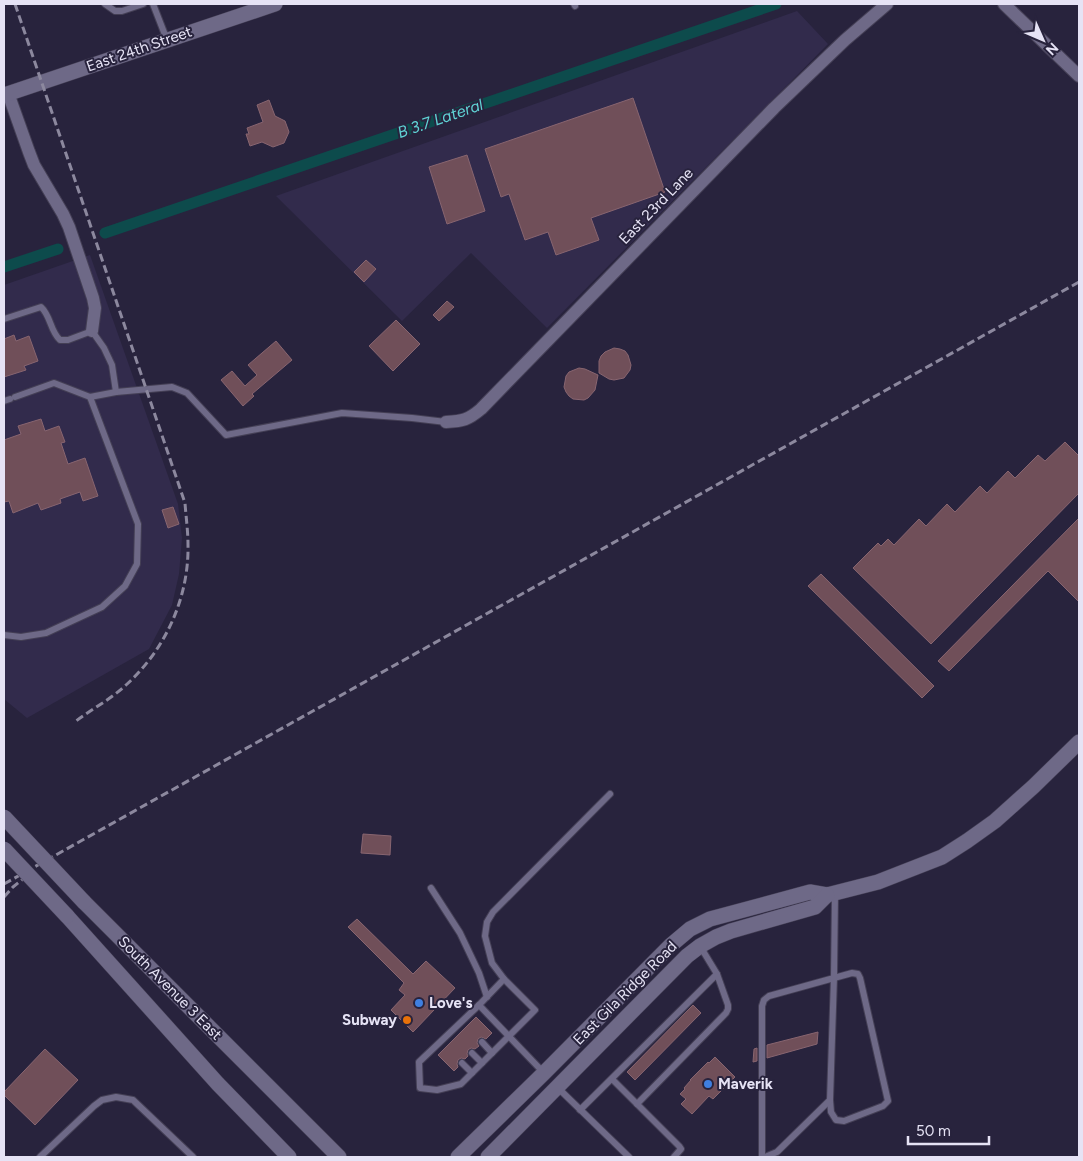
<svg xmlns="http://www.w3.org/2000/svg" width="1083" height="1161" viewBox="0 0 1083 1161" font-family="Figtree,sans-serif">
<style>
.built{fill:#322b4c}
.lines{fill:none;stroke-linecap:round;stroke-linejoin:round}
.canal{stroke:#0d4b4c;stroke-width:11}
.building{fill:#704f59;stroke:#886570}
.lane-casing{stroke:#443f55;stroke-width:8}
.street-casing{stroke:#443f55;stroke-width:14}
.secondary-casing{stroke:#443f55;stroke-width:16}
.lane{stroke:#6e6987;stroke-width:6}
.street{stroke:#6e6987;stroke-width:12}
.secondary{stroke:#6e6987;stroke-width:15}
.rail{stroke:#8c889e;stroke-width:3;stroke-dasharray:8 4;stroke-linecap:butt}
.secondary-bridge-casing{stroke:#443f55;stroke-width:16;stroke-linecap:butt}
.secondary-bridge{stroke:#6e6987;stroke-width:15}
.shop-dot{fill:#3f7fe0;stroke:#28233d;stroke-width:2}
.food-dot{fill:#e8710a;stroke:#28233d;stroke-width:2}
.labels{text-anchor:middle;stroke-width:4;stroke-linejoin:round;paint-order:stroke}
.street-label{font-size:15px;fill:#e6e3f5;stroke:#28233d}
.poi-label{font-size:15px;font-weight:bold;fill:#e6e3f5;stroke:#28233d;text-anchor:start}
.water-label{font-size:16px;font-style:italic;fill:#60d3d5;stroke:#28233d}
</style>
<rect width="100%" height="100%" fill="#28233d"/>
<g class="built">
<polygon points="797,11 828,44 547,328 471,253 402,321 276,196"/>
<polygon points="90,255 178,504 182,538 179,574 172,605 149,649 27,718 4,699 4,285"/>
</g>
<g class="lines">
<g class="canal">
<polyline points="105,233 776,4"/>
<polyline points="4,267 58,249"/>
</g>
</g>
<g class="building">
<polygon points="633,98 665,192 591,218 599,240 556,255 548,232 525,240 509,194 501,197 485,149"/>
<polygon points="269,100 275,116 285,121 289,132 284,143 273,147 262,142 250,146 246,134 249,134 247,128 263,122 257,105"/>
<polygon points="467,155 485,211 447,224 429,167"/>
<polygon points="366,260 376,269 364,282 354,272"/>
<polygon points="447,301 454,307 439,321 433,315"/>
<polygon points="396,320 420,344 393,371 369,346"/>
<polygon points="14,335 16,341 29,336 38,361 24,366 26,370 4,377 4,339"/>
<polygon points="276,341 292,360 252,394 254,396 243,406 221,380 232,371 245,386 257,375 248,365"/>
<polygon points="614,348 620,349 625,351 628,355 631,365 630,370 624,378 614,380 609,379 599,373 599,361 601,356 605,352"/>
<polygon points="579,368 585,369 598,375 595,390 588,398 584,400 573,399 569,396 566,392 564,387 566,376 569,372"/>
<polygon points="41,419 45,431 59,426 65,442 61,443 68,464 85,458 98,496 83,501 80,492 60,499 61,503 41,510 38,503 13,513 9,501 4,502 4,440 21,434 18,426"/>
<polygon points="1065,442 1079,456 1079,493 931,644 853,568 878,543 881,546 888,539 894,545 919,519 926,526 947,504 955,512 980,486 987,493 1008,471 1015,478 1038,455 1045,461"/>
<polygon points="173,507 179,524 168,528 162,510"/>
<polygon points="1079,518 1079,602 1048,571 949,671 938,661"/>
<polygon points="821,574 934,686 922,698 808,586"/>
<polygon points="363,834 391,836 390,855 361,853"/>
<polygon points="357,919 413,974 426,961 455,988 413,1032 391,1010 405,995 399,990 404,983 348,927"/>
<polygon points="693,1005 701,1013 635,1080 627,1072"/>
<polygon points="476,1017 492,1033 486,1039 481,1037 478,1039 477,1043 479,1046 475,1049 471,1048 468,1050 467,1054 468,1056 465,1059 461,1058 458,1060 457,1064 458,1067 454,1071 438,1055"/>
<polygon points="818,1032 817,1044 767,1058 767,1045"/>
<polygon points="757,1048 757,1061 753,1062 754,1049"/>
<polygon points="45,1049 78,1080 35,1125 4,1095 4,1092"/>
<polygon points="715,1057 735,1077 713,1099 709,1096 692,1114 681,1104 686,1099 680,1094 685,1089 684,1088 691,1080 690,1080 708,1062 709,1063"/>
</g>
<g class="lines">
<g class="lane-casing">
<g id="lane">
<polyline points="105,4 115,11 122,11 143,4"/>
<polyline points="153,4 167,40"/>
<polyline points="574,4 575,6"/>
<path d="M4 319 41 307C51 316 50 331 60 340H68L92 331 104 348 112 365 116 392 172 387 187 393 226 435 342 413 412 418 446 422"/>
<polyline points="15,397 54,383 90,397 116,392"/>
<polyline points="4,401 10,399"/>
<polyline points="4,635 21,637 46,633 102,607 125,586 137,564 138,524 90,397"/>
<polyline points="431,888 460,933 479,973 487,997"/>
<polygon points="504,979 535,1010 461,1084 437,1090 420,1088 419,1062 479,1005"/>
<polyline points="504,979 492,963 485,936 487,922 493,912 610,794"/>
<polyline points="479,1005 544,1073"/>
<polyline points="482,1042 492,1053"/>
<polyline points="472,1053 482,1063"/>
<polyline points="462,1063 472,1073"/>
<polyline points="612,1079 679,1146 681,1149 674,1157"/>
<polyline points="557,1087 629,1157"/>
<polyline points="637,1104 726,1013 728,1009 728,1005 717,974"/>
<polyline points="580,1110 717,974 700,946"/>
<polyline points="40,1157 94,1106 102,1100 116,1097 133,1100 193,1157"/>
<polyline points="762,1157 762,1006 764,1000 769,996 852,973 858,974 860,978 888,1101 883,1106 844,1121 836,1120 831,1112 830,1100"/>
<polyline points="765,1157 777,1152 830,1100 834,977 835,893"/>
</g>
</g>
<g class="street-casing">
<g id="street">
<polyline points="1004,4 1079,76"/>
<polyline points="8,93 29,152 34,165 63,214 69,227 93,298 95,308 92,331"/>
<path d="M446 422C463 421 468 420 481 409L774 108 845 40 887 4"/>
</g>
</g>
<g class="secondary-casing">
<g id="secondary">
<polyline points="4,95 275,4"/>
<polyline points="84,902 339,1157"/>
<polyline points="67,916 218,1084 289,1157"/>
<polyline points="458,1157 544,1073 671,945 690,929 710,919 810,892 827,895 878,882 942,857 967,841 995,821 1034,786 1079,742"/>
<polyline points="488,1157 687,956 700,946 716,937 731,931 815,907 827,895"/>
</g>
</g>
<use href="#lane" class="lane"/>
<use href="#street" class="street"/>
<use href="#secondary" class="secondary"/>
<g class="rail">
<path d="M15 4 185 503C186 517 188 531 188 545 189 598 165 650 126 685 111 699 92 709 76 721"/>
<polyline points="4,884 1079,282"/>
<polyline points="4,897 13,887 23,879"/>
</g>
<g class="secondary-bridge-casing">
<g id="secondary-bridge">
<polyline points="4,817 84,902"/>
<polyline points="4,849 67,916"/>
</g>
</g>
<use href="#secondary-bridge" class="secondary-bridge"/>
</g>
<g class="shop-dot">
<circle cx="419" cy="1003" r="5"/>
<circle cx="708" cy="1084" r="5"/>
</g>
<circle class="food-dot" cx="407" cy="1020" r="5"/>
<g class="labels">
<g class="street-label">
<text transform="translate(139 49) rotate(-19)" y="5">East 24th Street</text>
<text transform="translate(656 206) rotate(-46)" y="5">East 23rd Lane</text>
<text transform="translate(170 988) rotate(45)" y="5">South Avenue 3 East</text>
<text transform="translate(625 993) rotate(-45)" y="5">East Gila Ridge Road</text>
</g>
<g class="poi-label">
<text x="429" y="1008">Love's</text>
<text x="397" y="1025" text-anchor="end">Subway</text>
<text x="718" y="1089">Maverik</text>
</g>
<g class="water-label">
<text transform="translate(440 118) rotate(-19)" y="6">B 3.7 Lateral</text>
</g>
</g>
<rect width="1083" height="1161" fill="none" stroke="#e6e3f5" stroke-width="10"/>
<g transform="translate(1043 40) rotate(135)" stroke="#28233d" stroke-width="4" paint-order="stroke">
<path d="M0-4L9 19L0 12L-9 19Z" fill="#e6e3f5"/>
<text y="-8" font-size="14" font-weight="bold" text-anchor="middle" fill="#e6e3f5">N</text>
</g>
<path d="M908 1136v8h81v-8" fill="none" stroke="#e6e3f5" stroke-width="2.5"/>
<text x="916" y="1136" font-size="15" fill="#e6e3f5" stroke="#28233d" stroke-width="4" paint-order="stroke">50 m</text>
</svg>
